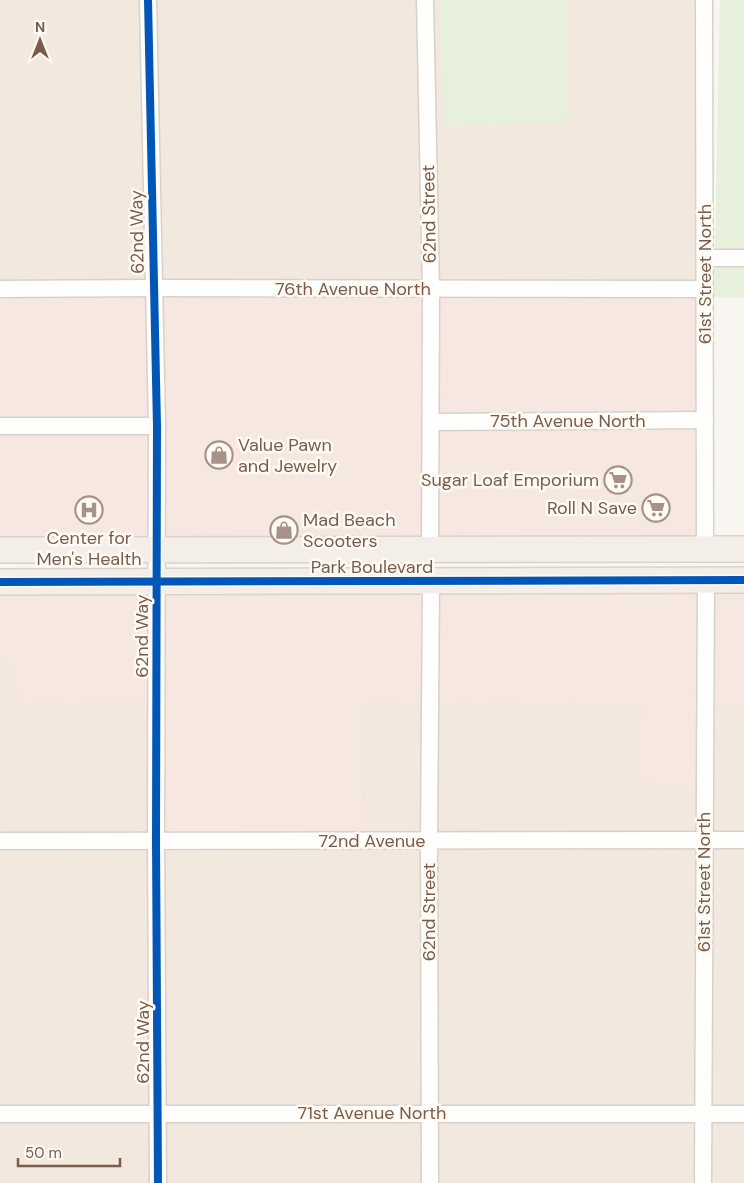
<svg xmlns="http://www.w3.org/2000/svg" width="744" height="1183" viewBox="0 0 744 1183" font-family="'DM Sans',sans-serif">
<style>
.residential{fill:#f2e8de}
.commercial{fill:#f6e8e1}
.green{fill:#e7f0db}
.lines{fill:none;stroke-linecap:round;stroke-linejoin:round}
.minor-casing{stroke:#d7d1cb;stroke-width:19}
.primary-casing{stroke:#dad1cc;stroke-width:28}
.minor{stroke:#fefefd;stroke-width:16}
.primary{stroke:#f3eee8;stroke-width:25}
.cycleway-casing{stroke:#fffaf3;stroke-width:11}
.cycleway{stroke:#0057b8;stroke-width:8}
.labels{text-anchor:middle;stroke-width:5;stroke-linejoin:round;paint-order:stroke}
.street-label{font-size:18px;fill:#7a5c4d;stroke:#fffaf3}
.poi-label{font-size:18px;fill:#7a5c4d;stroke:#fffaf3;text-anchor:start}
</style>
<rect width="100%" height="100%" fill="#f9f5f0"/>
<g class="residential">
<polygon points="0,0 141,0 146,280 0,282"/>
<polygon points="155,0 417,0 423,281 161,280"/>
<polygon points="432,0 439,0 444,125 566,123 567,0 697,0 698,281 437,281"/>
<polygon points="0,661 11,662 21,701 150,699 149,833 0,833"/>
<polygon points="423,700 422,833 362,833 357,701"/>
<polygon points="437,700 644,705 698,790 697,833 436,833"/>
<polygon points="715,709 744,709 744,832 711,832 712,732"/>
<polygon points="149,848 151,1105 0,1106 0,849"/>
<polygon points="163,848 422,848 423,1105 165,1105"/>
<polygon points="436,848 697,848 696,1106 437,1105"/>
<polygon points="711,848 744,848 744,1106 710,1106"/>
<polygon points="151,1121 151,1183 0,1183 0,1122"/>
<rect x="165" y="1121" width="258" height="62"/>
<polygon points="437,1121 696,1122 696,1183 437,1183"/>
<rect x="710" y="1122" width="34" height="61"/>
</g>
<g class="commercial">
<polygon points="147,296 150,418 0,418 0,298"/>
<polygon points="161,296 424,297 423,538 164,538"/>
<polygon points="438,297 698,297 698,412 438,414"/>
<polygon points="698,428 698,539 437,538 438,430"/>
<rect x="0" y="434" width="150" height="104"/>
<polygon points="699,588 698,790 636,779 643,705 437,700 438,590"/>
<polygon points="713,588 744,588 744,709 715,709 712,732"/>
<polygon points="0,590 150,590 150,699 21,701 11,662 0,661"/>
<polygon points="164,590 424,590 423,700 357,701 362,833 166,833 164,777"/>
</g>
<g class="green">
<polygon points="439,0 567,0 566,123 443,125"/>
<polygon points="720,0 744,0 744,250 715,250"/>
<polygon points="714,266 744,266 744,298 714,297"/>
</g>
<g class="lines">
<g class="minor-casing">
<g id="minor">
<polyline points="148,0 157,426 156,841 158,1183"/>
<polyline points="425,0 431,289 430,549"/>
<polyline points="704,0 705,549"/>
<polyline points="705,258 744,258"/>
<polyline points="0,289 153,288 705,289"/>
<polyline points="431,422 705,420"/>
<polyline points="0,426 157,426"/>
<polyline points="0,841 744,840"/>
<polyline points="0,1114 744,1114"/>
<polyline points="430,1183 429,841 431,582"/>
<polyline points="703,1183 706,580"/>
</g>
</g>
<g class="primary-casing">
<g id="primary">
<polyline points="0,550 744,549"/>
<polyline points="0,582 744,580"/>
</g>
</g>
<use href="#minor" class="minor"/>
<use href="#primary" class="primary"/>
<g class="cycleway-casing">
<g id="cycleway">
<polyline points="148,0 157,426 156,841 158,1183"/>
<polyline points="0,582 744,580"/>
</g>
</g>
<use href="#cycleway" class="cycleway"/>
</g>
<defs>
<g id="shop-ring" transform="scale(1.4375)"><circle r="9.5" fill="#fffaf3" stroke="#a69286" stroke-width="1.5"/><path d="M-5-2.5h2.3a2.7 3.5 0 0 1 5.4 0H5L5.5 6h-11ZM-1.5-2.5h3a1.5 2.3 0 0 0-3 0Z" fill="#a69286"/></g>
<g id="supermarket-ring" transform="scale(1.4375)"><circle r="9.5" fill="#fffaf3" stroke="#a69286" stroke-width="1.5"/><path d="M-6-5.5h2.5l.6 2H6L4.5 2H-2.5L-4.4-4H-6ZM-1.5 3.2a1.3 1.3 0 1 0 .1 0ZM3 3.2a1.3 1.3 0 1 0 .1 0Z" fill="#a69286"/></g>
<g id="hospital-ring" transform="scale(1.4375)"><circle r="9.5" fill="#fffaf3" stroke="#a69286" stroke-width="1.5"/><path d="M-5-5h3v3.5h4V-5h3V5h-3V1.5h-4V5h-3Z" fill="#a69286"/></g>
</defs>
<g fill-rule="evenodd">
<use href="#shop-ring" x="219" y="455"/>
<use href="#supermarket-ring" x="618" y="480"/>
<use href="#supermarket-ring" x="656" y="508"/>
<use href="#hospital-ring" x="89" y="510"/>
<use href="#shop-ring" x="284" y="530"/>
</g>
<g class="labels">
<g class="street-label">
<text transform="translate(429 214) rotate(-91)" y="6">62nd Street</text>
<text transform="translate(137 232) rotate(-91)" y="6">62nd Way</text>
<text transform="translate(705 274) rotate(-90)" y="6">61st Street North</text>
<text x="353" y="295">76th Avenue North</text>
<text x="568" y="427">75th Avenue North</text>
<text x="372" y="573">Park Boulevard</text>
<text transform="translate(142 636) rotate(-90)" y="6">62nd Way</text>
<text x="372" y="847">72nd Avenue</text>
<text transform="translate(704 882) rotate(-90)" y="6">61st Street North</text>
<text transform="translate(429 912) rotate(-90)" y="6">62nd Street</text>
<text transform="translate(143 1042) rotate(-90)" y="6">62nd Way</text>
<text x="372" y="1119">71st Avenue North</text>
</g>
<g class="poi-label">
<text x="238" y="451">Value Pawn<tspan x="238" dy="21">and Jewelry</tspan></text>
<text x="599" y="486" text-anchor="end">Sugar Loaf Emporium</text>
<text x="637" y="514" text-anchor="end">Roll N Save</text>
<text x="303" y="526">Mad Beach<tspan x="303" dy="21">Scooters</tspan></text>
<text x="89" y="544" text-anchor="middle">Center for<tspan x="89" dy="21">Men's Health</tspan></text>
</g>
</g>
<g transform="translate(40 40)" stroke="#fffaf3" stroke-width="4" paint-order="stroke">
<path d="M0-4L9 19L0 12L-9 19Z" fill="#7a5c4d"/>
<text y="-8" font-size="14" font-weight="bold" text-anchor="middle" fill="#7a5c4d">N</text>
</g>
<path d="M18 1158v8h102v-8" fill="none" stroke="#7a5c4d" stroke-width="2.5"/>
<text x="25" y="1158" font-size="15" fill="#7a5c4d" stroke="#fffaf3" stroke-width="4" paint-order="stroke">50 m</text>
</svg>
